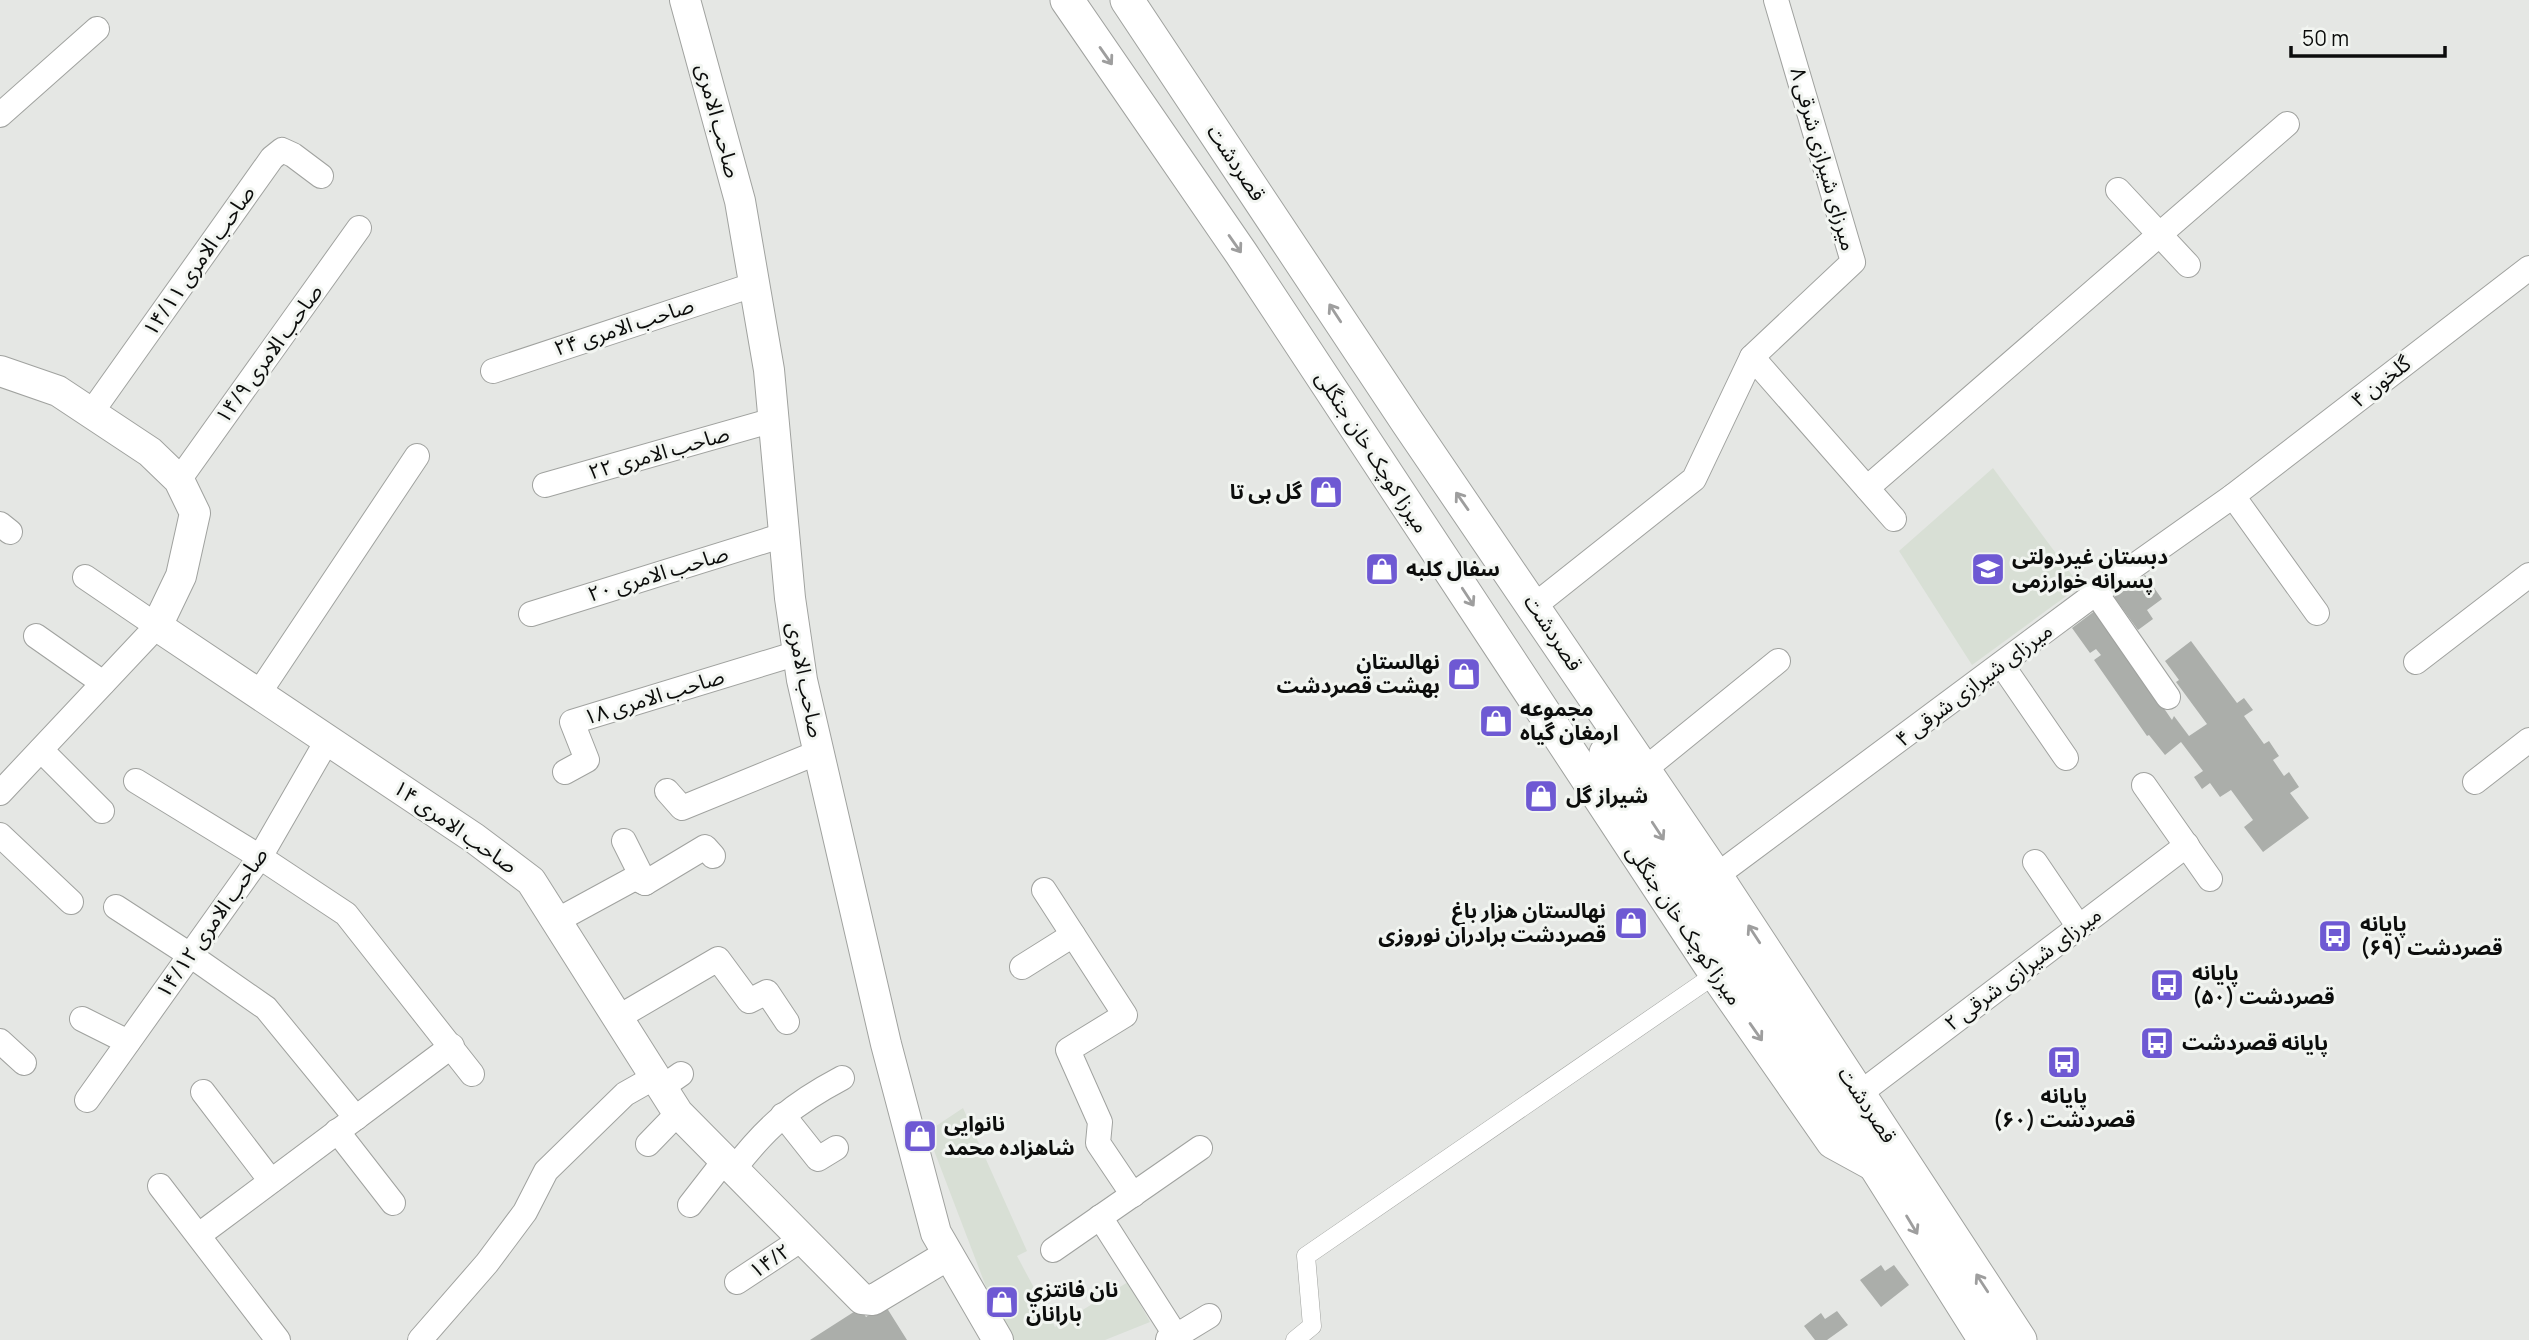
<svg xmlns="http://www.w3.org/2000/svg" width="2529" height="1340" viewBox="0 0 2529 1340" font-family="Manrope,'Noto Sans Arabic',sans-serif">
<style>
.built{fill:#d8dfd5}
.building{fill:#abaeaa}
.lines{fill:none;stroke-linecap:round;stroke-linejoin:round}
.pedestrian-casing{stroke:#a0a29f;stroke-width:19}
.minor-casing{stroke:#a0a29f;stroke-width:26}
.tertiary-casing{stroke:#a0a29f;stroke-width:32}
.secondary-casing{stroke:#a0a29f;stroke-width:35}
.pedestrian{stroke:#fff;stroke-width:18}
.minor{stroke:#fff;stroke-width:24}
.tertiary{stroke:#fff;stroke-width:30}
.secondary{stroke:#fff;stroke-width:33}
.oneway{stroke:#9e9e9e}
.labels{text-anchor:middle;stroke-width:6;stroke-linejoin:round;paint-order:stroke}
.street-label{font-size:21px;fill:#0c0d0c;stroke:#f2f5f1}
.poi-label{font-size:21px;font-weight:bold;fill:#0c0d0c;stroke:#f2f5f1;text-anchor:start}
</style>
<rect width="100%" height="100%" fill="#e5e7e4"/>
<g class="built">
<polygon points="1993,468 2080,586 1972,665 1899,551"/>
<polygon points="963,1108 1027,1251 1017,1256 1055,1327 1128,1282 1150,1322 1105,1340 1011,1340 996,1313 927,1132"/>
</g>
<g class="building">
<polygon points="2145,575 2162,599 2147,610 2153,619 2138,630 2114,597"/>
<polygon points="2096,610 2172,720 2174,716 2189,736 2207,724 2176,682 2179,680 2165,661 2191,641 2237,703 2244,698 2253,710 2244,716 2264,744 2269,741 2279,756 2273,760 2284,776 2289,772 2299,787 2290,793 2309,818 2263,852 2244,827 2253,820 2231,790 2220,797 2210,783 2202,789 2194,777 2203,771 2181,742 2165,755 2149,735 2147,736 2094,660 2101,655 2096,649 2090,653 2072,628"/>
<polygon points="1881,1265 1885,1271 1894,1265 1909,1285 1881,1307 1860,1280"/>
<polygon points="885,1305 907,1340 810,1340 860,1308 866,1317"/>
<polygon points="1837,1311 1848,1325 1827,1340 1815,1340 1804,1326 1821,1313 1825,1319"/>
</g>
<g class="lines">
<g class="pedestrian-casing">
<polyline id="pedestrian" points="1295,1340 1312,1326 1306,1256 1716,974"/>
</g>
<g class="minor-casing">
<g id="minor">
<polyline points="0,115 97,29"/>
<polyline points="2118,190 2188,265"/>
<polyline points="1752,357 1894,519"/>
<polyline points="493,371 756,284"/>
<polyline points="91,413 272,158 282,150 293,155 321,176"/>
<polyline points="179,480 359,228"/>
<polyline points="545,485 774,420"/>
<polyline points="1867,488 2287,124"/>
<polyline points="2233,496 2317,613"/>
<polyline points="0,524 10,532"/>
<polyline points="2096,593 2168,697"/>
<polyline points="1534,606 1694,479 1752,357 1853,262 1776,0"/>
<polyline points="531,614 784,535"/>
<polyline points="36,636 103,683"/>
<polyline points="2416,662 2529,575"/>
<polyline points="2002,665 2066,758"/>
<polyline points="259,693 417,456"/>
<polyline points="41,750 102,811"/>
<polyline points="1645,769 1778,661"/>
<polyline points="565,772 587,760 572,722 798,653"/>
<polyline points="136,781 260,857 346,914 472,1074"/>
<polyline points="2475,782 2529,740"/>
<polyline points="2144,785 2210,879"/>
<polyline points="667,791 682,808 819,752"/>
<polyline points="0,793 157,626 85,577"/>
<polyline points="0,835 71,902"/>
<polyline points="624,841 645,883"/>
<polyline points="2035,862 2079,927"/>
<polyline points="1716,876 2096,593 2233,496 2529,268"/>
<polyline points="1044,890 1125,1015 1068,1050 1100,1122 1098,1143 1133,1195"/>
<polyline points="116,907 190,955 266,1008 356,1118"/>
<polyline points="556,921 635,878 645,883 705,847 713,856"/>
<polyline points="1022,967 1073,935"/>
<polyline points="617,1018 718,959 749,1001 767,992 787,1022"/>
<polyline points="82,1019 128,1042"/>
<polyline points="0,1041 24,1063"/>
<polyline points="661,1088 681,1074"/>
<polyline points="203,1092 271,1181"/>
<polyline points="1859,1094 2187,845"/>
<polyline points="87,1100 260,857 328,739"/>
<polyline points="783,1115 818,1159 836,1148"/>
<polyline points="337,1131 393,1203"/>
<polyline points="648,1144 678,1113"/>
<path d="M734 1169C767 1126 793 1104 842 1078"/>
<polyline points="160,1186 278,1340"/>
<polyline points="690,1205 725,1160"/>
<polyline points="1100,1217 1176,1336 1209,1316"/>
<polyline points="199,1235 452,1046"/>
<polyline points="1053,1250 1200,1148"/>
<polyline points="737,1282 802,1239"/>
<polyline points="420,1340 487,1263 525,1212 546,1171 625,1094 648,1081 656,1080"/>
</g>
</g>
<g class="tertiary-casing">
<g id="tertiary">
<polyline points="685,0 740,201 769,370 790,598 802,680 886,1044 936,1233 998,1340"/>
<polyline points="0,371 58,391 150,452 179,480 195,513 181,576 157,626 474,838 531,881 678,1113 862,1299 873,1300 948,1255"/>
<polyline points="1171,1340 1176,1336"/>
</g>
</g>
<g class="secondary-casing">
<g id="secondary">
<polyline points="1067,0 1241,253 1716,974 1833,1142 1875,1165"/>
<polyline points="1127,0 1408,423 1716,876 2020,1340"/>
<polyline points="1606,753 1838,1107 1985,1340"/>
</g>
</g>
<use href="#pedestrian" class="pedestrian"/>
<use href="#minor" class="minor"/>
<use href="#tertiary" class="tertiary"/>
<use href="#secondary" class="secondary"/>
</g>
<defs><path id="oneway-shaft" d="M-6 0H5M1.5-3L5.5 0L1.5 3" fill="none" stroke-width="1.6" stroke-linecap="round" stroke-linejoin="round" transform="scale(1.75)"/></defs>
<g class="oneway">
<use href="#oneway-shaft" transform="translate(1106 56) rotate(55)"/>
<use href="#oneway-shaft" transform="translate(1235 244) rotate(55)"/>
<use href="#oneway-shaft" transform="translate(1335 313) rotate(-123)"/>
<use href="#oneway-shaft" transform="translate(1462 501) rotate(-125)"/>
<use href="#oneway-shaft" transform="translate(1468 597) rotate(57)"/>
<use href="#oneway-shaft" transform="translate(1658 831) rotate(57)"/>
<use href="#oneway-shaft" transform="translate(1754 934) rotate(-123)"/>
<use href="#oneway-shaft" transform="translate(1756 1032) rotate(55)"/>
<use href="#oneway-shaft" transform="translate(1912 1225) rotate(59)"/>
<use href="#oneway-shaft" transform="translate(1982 1283) rotate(-123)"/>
</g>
<defs>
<g id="shop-square" transform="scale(1.75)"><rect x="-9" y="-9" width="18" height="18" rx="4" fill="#6e59d3" stroke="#f2f5f1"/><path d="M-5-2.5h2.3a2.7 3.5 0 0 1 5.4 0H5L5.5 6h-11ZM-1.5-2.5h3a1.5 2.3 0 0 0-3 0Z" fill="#fff"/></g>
<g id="school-square" transform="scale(1.75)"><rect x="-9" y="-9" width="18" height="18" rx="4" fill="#6e59d3" stroke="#f2f5f1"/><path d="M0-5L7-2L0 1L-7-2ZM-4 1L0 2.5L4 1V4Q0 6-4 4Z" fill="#fff"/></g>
<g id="bus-square" transform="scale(1.75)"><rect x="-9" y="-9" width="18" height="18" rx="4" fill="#6e59d3" stroke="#f2f5f1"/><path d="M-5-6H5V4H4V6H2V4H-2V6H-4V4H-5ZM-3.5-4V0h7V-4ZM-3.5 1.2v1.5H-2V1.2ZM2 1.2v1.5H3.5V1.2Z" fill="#fff"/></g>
</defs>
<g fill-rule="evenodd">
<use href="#shop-square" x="1326" y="492"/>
<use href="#shop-square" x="1382" y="569"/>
<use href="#school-square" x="1988" y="569"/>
<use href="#shop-square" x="1464" y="674"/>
<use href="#shop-square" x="1496" y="721"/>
<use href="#shop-square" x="1541" y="796"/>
<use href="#shop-square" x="1631" y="923"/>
<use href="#bus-square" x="2335" y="936"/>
<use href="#bus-square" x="2167" y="985"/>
<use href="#bus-square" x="2157" y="1043"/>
<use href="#bus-square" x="2064" y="1062"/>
<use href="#shop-square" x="920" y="1136"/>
<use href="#shop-square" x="1002" y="1302"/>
</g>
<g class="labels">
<g class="street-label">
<text transform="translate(718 121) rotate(75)" y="7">صاحب الامری</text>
<text transform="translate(1823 159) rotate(74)" y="7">۸ میرزای شیرازی شرقی</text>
<text transform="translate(1236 163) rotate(56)" y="7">قصردشت</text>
<text transform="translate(199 261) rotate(-55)" y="7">۱۴/۱۱ صاحب الامری</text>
<text transform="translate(624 327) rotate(-18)" y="7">۲۴ صاحب الامری</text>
<text transform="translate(269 354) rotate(-54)" y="7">۱۴/۹ صاحب الامری</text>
<text transform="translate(2381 382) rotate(-38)" y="7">۴ گلخون</text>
<text transform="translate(1372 452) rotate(57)" y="7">میرزا کوچک خان جنگلی</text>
<text transform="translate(659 453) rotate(-16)" y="7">۲۲ صاحب الامری</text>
<text transform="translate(658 574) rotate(-17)" y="7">۲۰ صاحب الامری</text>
<text transform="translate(1553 633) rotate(56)" y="7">قصردشت</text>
<text transform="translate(805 680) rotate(79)" y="7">صاحب الامری</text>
<text transform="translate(1974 685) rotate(-37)" y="7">۴ میرزای شیرازی شرقی</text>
<text transform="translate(654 697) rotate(-17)" y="7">۱۸ صاحب الامری</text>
<text transform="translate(455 827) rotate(35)" y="7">۱۴ صاحب الامری</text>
<text transform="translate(212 923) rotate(-55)" y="7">۱۴/۱۲ صاحب الامری</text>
<text transform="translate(1684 925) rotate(56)" y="7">میرزا کوچک خان جنگلی</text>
<text transform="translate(2023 969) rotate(-37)" y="7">۲ میرزای شیرازی شرقی</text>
<text transform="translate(1867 1105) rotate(56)" y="7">قصردشت</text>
<text transform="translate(770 1261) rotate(-34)" y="7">۱۴/۲</text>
</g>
<g class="poi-label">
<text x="1302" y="499" text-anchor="end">گل بی تا</text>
<text x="2012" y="564">دبستان غیردولتی<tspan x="2012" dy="24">پسرانه خوارزمی</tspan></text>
<text x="1406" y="576">سفال کلبه</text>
<text x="1440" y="669" text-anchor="end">نهالستان<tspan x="1440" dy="24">بهشت قصردشت</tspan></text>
<text x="1520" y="716">مجموعه<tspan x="1520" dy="24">ارمغان گیاه</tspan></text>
<text x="1566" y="803">شیراز گل</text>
<text x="1606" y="918" text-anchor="end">نهالستان هزار باغ<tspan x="1606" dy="24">قصردشت برادران نوروزی</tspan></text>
<text x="2360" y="931">پایانه<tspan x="2360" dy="24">قصردشت (۶۹)</tspan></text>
<text x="2192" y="980">پایانه<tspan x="2192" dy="24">قصردشت (۵۰)</tspan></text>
<text x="2182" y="1050">پایانه قصردشت</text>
<text x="2064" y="1103" text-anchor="middle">پایانه<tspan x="2064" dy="24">قصردشت (۶۰)</tspan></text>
<text x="944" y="1131">نانوایی<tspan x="944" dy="24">شاهزاده محمد</tspan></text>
<text x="1026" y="1297">نان فانتزي<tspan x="1026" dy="24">بارانان</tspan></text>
</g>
</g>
<path d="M2291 46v10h154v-10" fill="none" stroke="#0c0d0c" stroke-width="3.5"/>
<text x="2302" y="46" font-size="21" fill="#0c0d0c" stroke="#f2f5f1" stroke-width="5" paint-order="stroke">50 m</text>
</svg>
